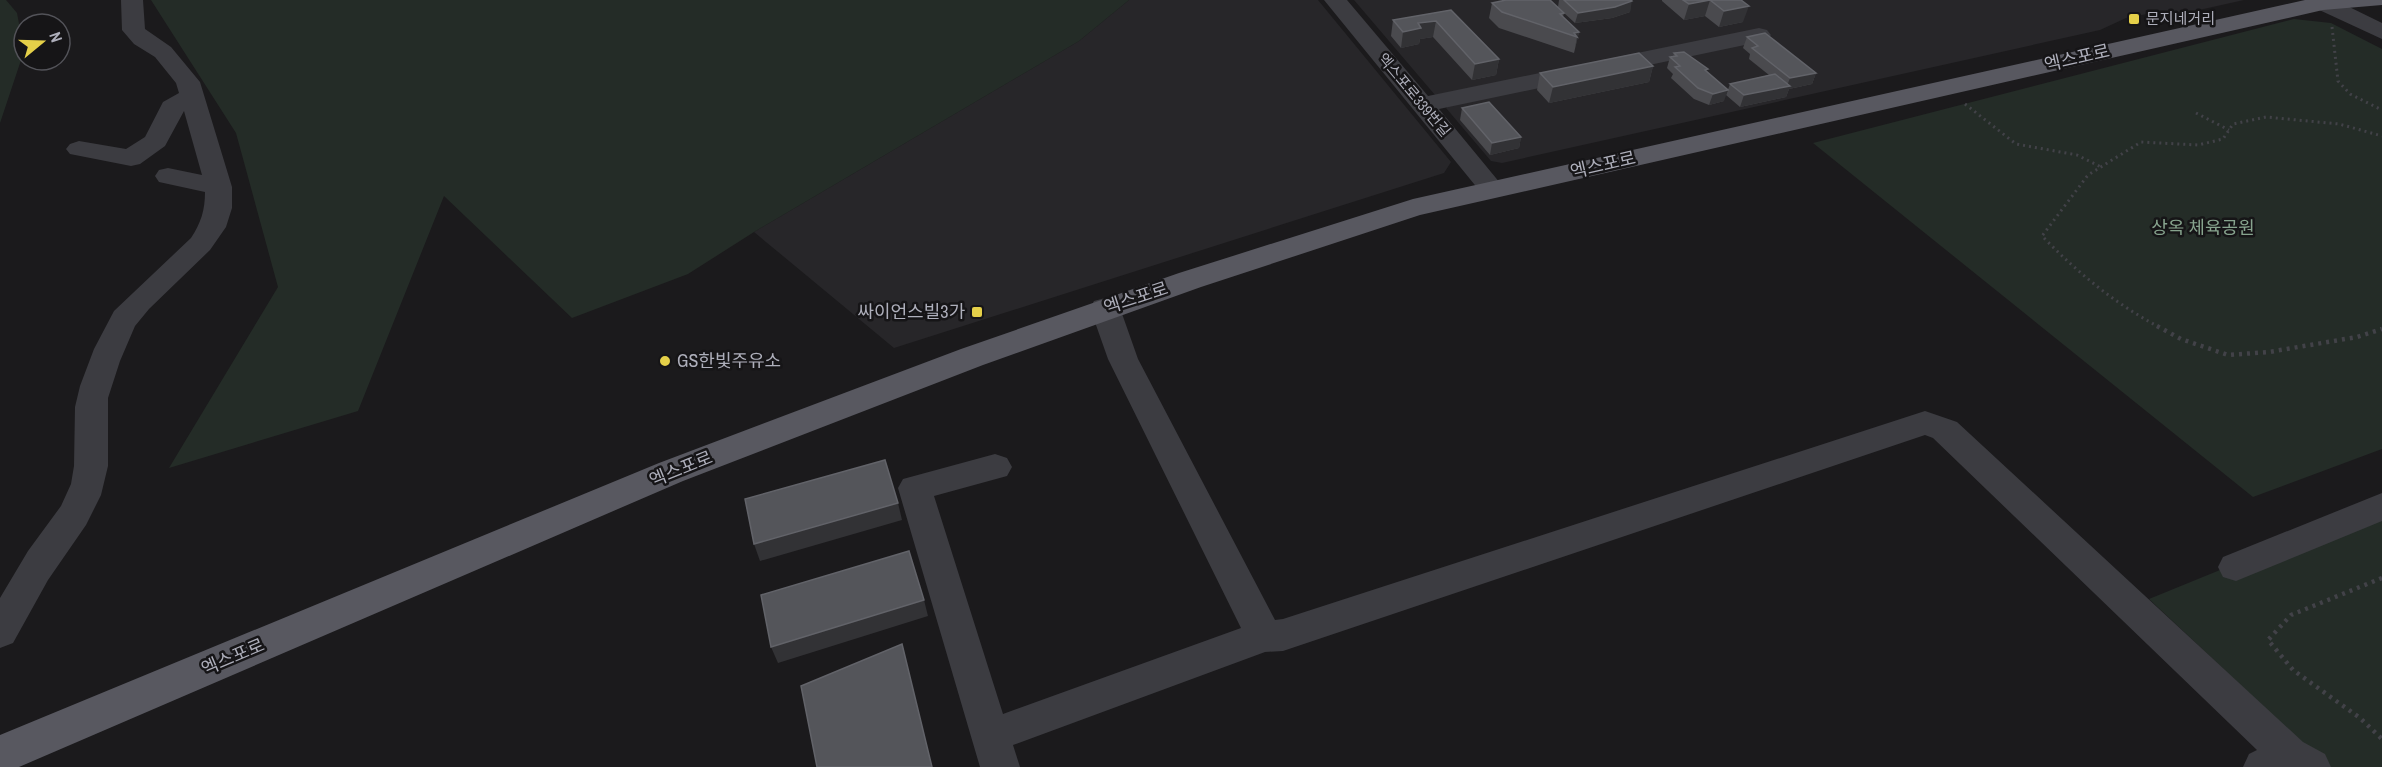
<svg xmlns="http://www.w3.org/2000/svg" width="2382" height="767" viewBox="0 0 2382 767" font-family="'Archivo Narrow','Noto Sans KR',sans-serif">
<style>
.built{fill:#272629}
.green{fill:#242c27}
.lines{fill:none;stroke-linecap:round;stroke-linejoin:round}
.path-far1{stroke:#424248;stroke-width:3;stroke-dasharray:2 4;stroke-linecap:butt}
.path{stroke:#424248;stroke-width:4.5;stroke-dasharray:3 5;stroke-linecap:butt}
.minor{fill:#3c3c41;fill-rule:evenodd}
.major{fill:#585860;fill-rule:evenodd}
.wall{fill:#4a4a4e}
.shaded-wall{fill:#323235}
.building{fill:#54555a;stroke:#626369;stroke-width:1.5}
.poi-dot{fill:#e5d049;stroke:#161517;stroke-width:2}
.labels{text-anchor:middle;stroke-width:5;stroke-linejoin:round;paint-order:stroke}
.far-poi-label{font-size:15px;fill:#aeafbb;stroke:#161517;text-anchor:start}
.far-street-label{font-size:15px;fill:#aeafbb;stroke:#161517}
.street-label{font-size:18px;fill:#aeafbb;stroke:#161517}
.park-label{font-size:18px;fill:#87a48e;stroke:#161517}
.poi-label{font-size:18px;fill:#aeafbb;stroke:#161517;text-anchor:end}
</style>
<rect width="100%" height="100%" fill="#1b1a1c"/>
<g class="built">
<polygon points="1129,0 1318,0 1451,162 1444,173 894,348 754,232 1079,41"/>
<polygon points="1354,0 2244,0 2190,12 2152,13 2126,18 2100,30 1502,163 1491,161 1446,108 1451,103 1771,35 1764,30 1435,95"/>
</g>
<g class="green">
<polygon points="0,0 6,0 17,13 24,51 0,123"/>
<polygon points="151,0 1129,0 1079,41 754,232 688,274 572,318 444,196 358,411 169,468 278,287 236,133"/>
<polygon points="2294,19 2331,23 2382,49 2382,449 2253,497 1813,143"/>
<polygon points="2382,504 2382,767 2328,767 2149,599"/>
</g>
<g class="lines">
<g class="path-far1">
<polyline points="2332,27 2338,81 2350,94 2382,110"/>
<polyline points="1965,104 2016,144 2077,155 2101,167"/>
<polyline points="2196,113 2229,130"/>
<path d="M2159 327C2114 303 2078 273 2042 236L2088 175 2141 142 2198 145 2223 139 2233 124 2266 117 2339 124 2382 136"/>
</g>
<g class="path">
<polyline points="2157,326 2181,339 2228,355 2269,352 2357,337 2382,329"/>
<polyline points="2382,578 2291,615 2268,640 2293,670 2360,718 2382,739"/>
</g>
<g class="minor">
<path d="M121 0H143L145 29 171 47 200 82 232 187V208L226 227 210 250 149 309 135 326 120 361 108 398V466L101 495 86 525 48 580 13 643 0 648V598L28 551 61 506 71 484 74 466 75 407 80 386 94 349 114 311 191 238C201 223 205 210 205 192L159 182 155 176 159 170 168 168 202 175 184 111 165 146 140 164 131 166 70 154 66 149 70 144 79 141 126 149 145 137 163 102 179 93 176 83 155 57 134 44 122 30Z"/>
<polygon points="1324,0 1347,0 1428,96 1759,28 1767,30 1771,35 1767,40 1759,42 1439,109 1505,189 1501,195 1492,197 1483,195"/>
<polygon points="2314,0 2335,0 2382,23 2382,39 2315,8 2312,3"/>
<polygon points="1105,298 1116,301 1120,308 1138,359 1275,620 1283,619 1925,411 1957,422 2303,742 2325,754 2331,767 2243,767 2249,754 2257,750 1933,438 1925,435 1283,651 1265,652 1013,745 1020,767 980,767 898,488 903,479 995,454 1007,458 1012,467 1007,476 934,496 1003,714 1241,628 1108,359 1090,308 1094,301"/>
<polygon points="2382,493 2382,521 2236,581 2223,577 2218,567 2223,557"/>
</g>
<polygon class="major" points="2305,0 2382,0 2382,5 2323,10 1420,215 1201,287 983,365 683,481 19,767 0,767 0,735 659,463 961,349 1179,273 1413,199"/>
</g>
<g class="wall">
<polygon points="1559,0 1631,0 1630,12 1612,18 1575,23 1564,13 1563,17 1579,32 1574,53 1499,28 1489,18 1492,3 1558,7"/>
<polygon points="1662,0 1741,0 1743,22 1719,27 1705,16 1684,20 1662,1"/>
<polygon points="1451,10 1499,59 1496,75 1472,80 1433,37 1420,39 1419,44 1401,48 1391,36 1393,20"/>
<polygon points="1747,37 1816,73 1812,84 1789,89 1786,97 1740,107 1726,95 1730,84 1769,75 1749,59 1750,54 1743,48"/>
<polygon points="1674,53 1707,72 1724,101 1709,105 1694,99 1671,78 1673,74 1667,68 1670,57 1673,57"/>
<polygon points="1653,66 1649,82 1549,103 1537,90 1540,73"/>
<polygon points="1462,108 1521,137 1519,148 1490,155 1460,120"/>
</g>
<g class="shaded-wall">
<polygon points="1710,0 1705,16 1684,20 1689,4"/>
<polygon points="1632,1 1630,12 1612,18 1575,23 1578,13"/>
<polygon points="1749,6 1743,22 1719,27 1724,11"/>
<polygon points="1436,21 1433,37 1420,39 1419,44 1401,48 1403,32 1418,23"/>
<polygon points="1579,32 1575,48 1577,37 1574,33"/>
<polygon points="1499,59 1496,75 1472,80 1475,64"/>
<polygon points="1653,66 1649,82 1549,103 1553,87"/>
<polygon points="1816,73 1812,84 1789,89 1786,97 1740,107 1744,95 1787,86 1790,78"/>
<polygon points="1728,90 1724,101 1709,105 1713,94"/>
<polygon points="1521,137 1519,148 1490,155 1492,143"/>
<polygon points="898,503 902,520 760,561 754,544"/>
<polygon points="924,600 928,616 778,663 771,647"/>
</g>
<g class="building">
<polygon points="1506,0 1550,0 1564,13 1560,14 1579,32 1574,33 1577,37 1502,12 1492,3"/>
<polygon points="1564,0 1631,0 1632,1 1615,7 1578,13"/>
<polygon points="1683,0 1741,0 1749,6 1724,11 1710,0 1689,4"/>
<polygon points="1451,10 1499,59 1475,64 1436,21 1418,23 1421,28 1403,32 1393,20"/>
<polygon points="1765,33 1816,73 1790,78 1752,48 1758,46 1747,37"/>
<polygon points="1684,52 1708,69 1705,70 1728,90 1713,94 1698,88 1675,67 1680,66 1670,57 1677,56 1674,53"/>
<polygon points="1639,53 1653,66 1553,87 1540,73"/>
<polygon points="1775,74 1790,86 1744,95 1730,84"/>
<polygon points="1489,102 1521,137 1492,143 1462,108"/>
<polygon points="885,460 898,503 754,544 745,499"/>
<polygon points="909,551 924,600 771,647 761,595"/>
<polygon points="902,644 932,767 817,767 801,686"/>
</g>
<g class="poi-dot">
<rect x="2128" y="13" width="12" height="12" rx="3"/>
<rect x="971" y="306" width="12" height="12" rx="3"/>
<circle cx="665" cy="361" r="6"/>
</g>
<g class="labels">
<g class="far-poi-label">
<text x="2146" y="24">문지네거리</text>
</g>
<g class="far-street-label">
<text transform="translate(1414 95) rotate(50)" y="5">엑스포로339번길</text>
</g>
<g class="street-label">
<text transform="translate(2077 58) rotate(-13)" y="6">엑스포로</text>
<text transform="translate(1603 165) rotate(-13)" y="6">엑스포로</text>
<text transform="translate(1136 298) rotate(-18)" y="6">엑스포로</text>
<text transform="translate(681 469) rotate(-22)" y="6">엑스포로</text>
<text transform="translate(233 657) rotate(-23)" y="6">엑스포로</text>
</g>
<g class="park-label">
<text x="2203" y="234">상옥 체육공원</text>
</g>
<g class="poi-label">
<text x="965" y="318">싸이언스빌3가</text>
<text x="677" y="367" text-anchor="start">GS한빛주유소</text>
</g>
</g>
<g transform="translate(42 42) rotate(71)"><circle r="28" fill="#161517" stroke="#535359" stroke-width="1.5"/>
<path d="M0-4.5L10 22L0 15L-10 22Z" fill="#e5d049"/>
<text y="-9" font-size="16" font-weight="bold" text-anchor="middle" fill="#aeafbb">N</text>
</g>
</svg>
